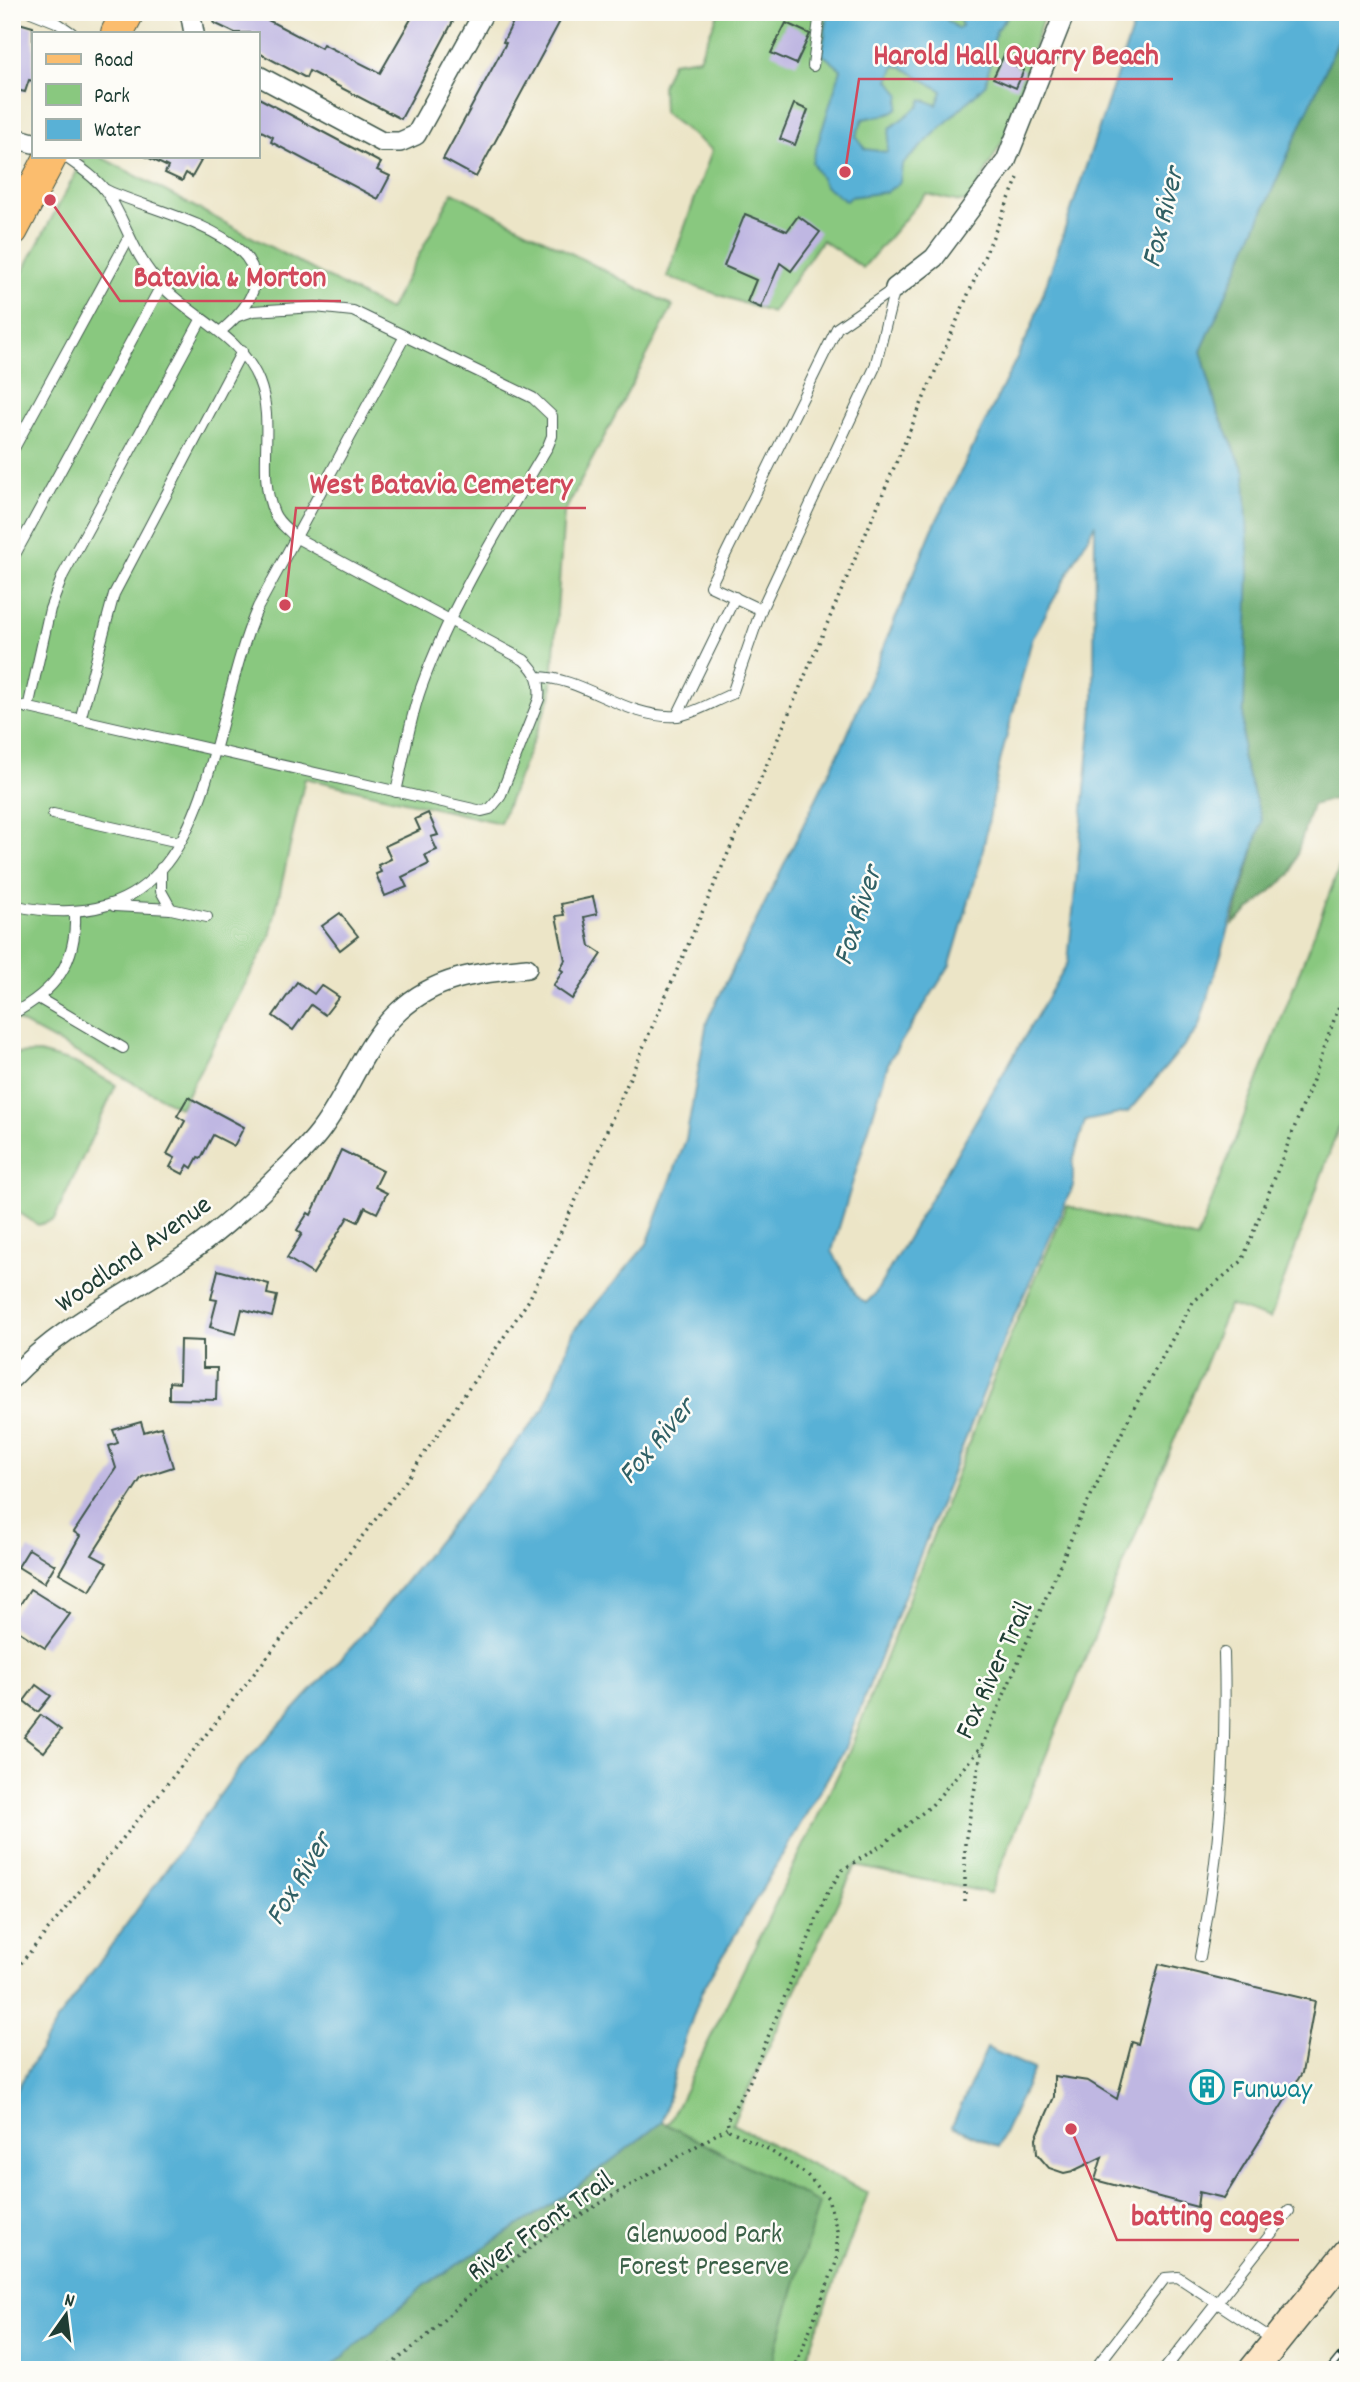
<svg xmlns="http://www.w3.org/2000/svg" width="1360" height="2382" viewBox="0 0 1360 2382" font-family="Dekko,sans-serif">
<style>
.green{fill:#89c87f;stroke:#54825a;stroke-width:2}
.forest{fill:#6eac6e;stroke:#467451;stroke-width:2}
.water{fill:#59b1d6;stroke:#3c7785;stroke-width:2;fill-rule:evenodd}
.building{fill:#bfb7e2}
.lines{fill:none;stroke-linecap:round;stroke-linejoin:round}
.service-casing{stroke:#3e564a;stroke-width:12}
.minor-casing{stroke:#3e564a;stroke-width:22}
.secondary-casing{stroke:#3e564a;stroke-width:31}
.primary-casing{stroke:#3e564a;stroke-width:34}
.path{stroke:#3e564a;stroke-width:3.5;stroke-dasharray:2 5;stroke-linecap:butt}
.service{stroke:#fff;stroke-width:10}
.minor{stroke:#fff;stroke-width:19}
.secondary{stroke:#fde5c5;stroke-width:28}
.primary{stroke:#fbbd6e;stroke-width:32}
.rail-casing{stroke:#1f3d34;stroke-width:8}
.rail{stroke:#fdfcf7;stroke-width:5;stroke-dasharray:16;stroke-linecap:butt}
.labels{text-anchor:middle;stroke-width:5;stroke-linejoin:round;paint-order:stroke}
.street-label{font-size:28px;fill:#1f3d34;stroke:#fdfcf7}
.culture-label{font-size:28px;fill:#0d838f;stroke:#fdfcf7;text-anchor:start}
.park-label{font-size:28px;fill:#3a6047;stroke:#fdfcf7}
.water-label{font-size:30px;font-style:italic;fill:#306065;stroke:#fdfcf7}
.leader{fill:none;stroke:#d1495b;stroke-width:2.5}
.callout-dot{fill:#d1495b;stroke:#fdfcf7;stroke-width:2.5}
.callout-label{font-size:30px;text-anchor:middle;font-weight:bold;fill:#d1495b;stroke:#fdfcf7;stroke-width:5;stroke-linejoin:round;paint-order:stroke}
</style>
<rect width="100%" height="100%" fill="#fdfcf7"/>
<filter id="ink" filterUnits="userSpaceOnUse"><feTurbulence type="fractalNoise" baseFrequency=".0143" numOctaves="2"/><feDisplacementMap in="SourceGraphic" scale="14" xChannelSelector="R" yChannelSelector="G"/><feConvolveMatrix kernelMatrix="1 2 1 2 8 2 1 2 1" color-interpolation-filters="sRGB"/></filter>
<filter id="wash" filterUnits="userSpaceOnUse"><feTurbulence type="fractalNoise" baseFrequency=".00686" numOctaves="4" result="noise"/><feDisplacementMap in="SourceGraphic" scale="28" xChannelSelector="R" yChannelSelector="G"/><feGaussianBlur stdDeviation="1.57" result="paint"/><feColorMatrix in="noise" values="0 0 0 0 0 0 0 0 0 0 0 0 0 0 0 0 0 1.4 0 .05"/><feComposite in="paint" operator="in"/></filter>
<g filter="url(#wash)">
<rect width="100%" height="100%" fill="#ece5c7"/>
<g class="green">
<polygon points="719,12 1045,12 1005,136 970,201 960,202 926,194 863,268 822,240 772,313 667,277 712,150 663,112 662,86 672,62 699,58"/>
<polygon points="85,156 99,156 389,310 453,192 673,306 564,513 551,696 500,823 305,778 270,937 180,1108 12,1018 12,292"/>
<polygon points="1348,845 1348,1101 1270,1319 1229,1305 990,1893 855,1866 732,2124 868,2193 802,2370 338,2370 670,2121 849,1752 1012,1332 1067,1206 1197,1239"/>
<polygon points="39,1053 75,1063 116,1085 54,1220 38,1225 12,1208 12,1054"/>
</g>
<g class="forest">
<polygon points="1348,19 1348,795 1312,805 1291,874 1233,924 1262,821 1242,757 1249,570 1245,473 1217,410 1201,351"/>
<polygon points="662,2122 819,2203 770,2370 328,2370 424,2286 566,2195"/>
</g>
<g class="water">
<path d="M828 12H938L958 29 962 25 956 12H1011L996 31 986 84 902 165 900 182 887 192 850 197 846 201 825 186 812 162 841 69 822 54ZM895 66 902 67 942 91 937 105 922 99 919 106 890 128 887 152 865 149 856 136 863 119 889 114 898 108 900 94 889 80Z"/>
<path d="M1138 12H1348V19L1201 351 1217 410 1245 473 1249 570 1242 757 1262 821 1198 1029 1128 1112 1085 1121 1073 1161V1186L1008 1330 844 1750 702 1991 677 2062 662 2122 566 2195 424 2286 328 2370H12V2098L58 2019 238 1770 359 1639 544 1409 574 1330 647 1244 686 1139 707 1021 845 740 932 530 1031 329ZM1095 524 1094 698 1068 962 875 1294 866 1303 857 1297 832 1251 889 1061 950 965 981 860 1000 762 1032 639Z"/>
<polygon points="987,2048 1034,2069 998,2147 952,2126"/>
</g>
<g id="blocks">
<g class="building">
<polygon points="219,12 270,12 266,19 321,48 323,44 380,73 415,12 458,12 401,119 309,71 306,78 257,52 257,33 235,33 214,23"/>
<polygon points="518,12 565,12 476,177 443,159 506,43 503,42"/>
<polygon points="12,21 33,27 33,81 29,80 25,92 12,89"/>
<polygon points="786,23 810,34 796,64 771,53"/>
<polygon points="1004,55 1018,61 1016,67 1024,70 1016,88 993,78"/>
<polygon points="257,97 381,163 377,170 390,176 378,199 271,142 273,137 257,129"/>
<polygon points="794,104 808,110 795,145 780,139"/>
<polygon points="145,156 191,156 201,161 192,177 186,173 182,181 165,173 168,167"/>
<polygon points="745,214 787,231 798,216 820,232 791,271 780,263 761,308 747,302 756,280 724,266"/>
<polygon points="428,813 438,835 431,837 437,850 425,855 429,864 402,877 407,887 385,896 376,874 381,872 378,865 391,859 385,846 420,830 415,819"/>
<polygon points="593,897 597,914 584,917 590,946 602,954 572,999 553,986 563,971 560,969 565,960 556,916 564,915 561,904"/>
<polygon points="340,913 358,936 340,950 322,926"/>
<polygon points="297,982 314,994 321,985 339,997 325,1015 311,1005 293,1030 273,1016"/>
<polygon points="188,1097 244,1127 234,1146 213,1135 201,1158 198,1157 192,1168 188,1165 183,1174 170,1167 175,1158 167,1154 185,1121 177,1116"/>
<polygon points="341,1150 383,1171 375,1187 387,1193 377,1213 365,1207 358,1222 348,1217 313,1274 287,1258 302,1234 297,1230 308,1213 311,1215"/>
<polygon points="218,1270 269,1284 267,1294 277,1296 272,1317 242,1309 236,1334 210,1327 217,1300 211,1299"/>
<polygon points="180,1340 203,1341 203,1368 217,1368 216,1400 169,1399 169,1382 179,1383"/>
<polygon points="141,1422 144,1432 161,1427 173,1467 142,1477 92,1555 107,1563 90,1591 59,1573 80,1536 74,1532 116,1468 109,1446 118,1443 113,1430"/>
<polygon points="29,1549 55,1565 44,1583 18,1567"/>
<polygon points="30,1589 70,1614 45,1648 12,1627 12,1617"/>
<polygon points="36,1685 51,1696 38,1712 24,1701"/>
<polygon points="41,1715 61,1730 44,1752 24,1737"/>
<polygon points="1159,1964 1315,2001 1302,2073 1224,2198 1199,2192 1197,2207 1095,2180 1102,2157 1073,2171 1064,2173 1049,2168 1037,2154 1036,2138 1054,2097 1054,2076 1088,2081 1117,2099 1132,2042 1138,2044"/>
</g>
</g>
</g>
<g filter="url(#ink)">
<use href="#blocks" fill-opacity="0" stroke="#3e564a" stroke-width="2"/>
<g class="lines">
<g class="service-casing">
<g id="service">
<polyline points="31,12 56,22 72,33"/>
<polyline points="813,66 820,12"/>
<path d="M104 189C156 215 326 243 221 331"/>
<path d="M238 316 253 311 315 307 353 311 533 398 552 416V436L548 446C502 524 452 602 421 688 409 721 404 758 396 792"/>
<polyline points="12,452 128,239"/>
<polyline points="12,560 161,286"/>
<polyline points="761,610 710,586 837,328 895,288"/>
<path d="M538 677C582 677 628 720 677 716 694 714 716 700 732 694L761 610 875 367 895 288"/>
<path d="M12 704 482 811 490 809 500 797 539 699C541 682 537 672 524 660L295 537C288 529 278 523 274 513 256 472 276 424 259 381 240 335 195 320 162 286 132 256 127 221 105 190 94 176 78 166 64 156"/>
<polyline points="28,708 50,609 63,575 201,320"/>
<polyline points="677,716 735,597"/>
<polyline points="80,720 114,594 242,351"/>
<polyline points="53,814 179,842"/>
<polyline points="161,868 161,891 171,909"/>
<path d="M12 905C218 951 202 733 258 607L405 336"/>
<polyline points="114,906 171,909 207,917"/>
<polyline points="40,999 123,1048"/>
<path d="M12 1014C55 991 77 963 75 913"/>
<path d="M1200 1957C1220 1856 1227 1755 1224 1653"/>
<polyline points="1094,2370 1165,2278 1178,2277 1275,2341"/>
<polyline points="1164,2370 1289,2211"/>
</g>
</g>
<g class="minor-casing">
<g id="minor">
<polyline points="193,12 191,17 194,33"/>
<polyline points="257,75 382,142 400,142 416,135 484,12"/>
<polyline points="12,137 33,143"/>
<polyline points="895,288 934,258 1006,161 1065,12"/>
<path d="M12 1378C60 1327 123 1297 180 1259 215 1236 255 1199 285 1169 297 1157 311 1144 321 1130 349 1093 364 1043 399 1011 437 976 478 973 527 968"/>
</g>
</g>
<g class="secondary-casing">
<polyline id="secondary" points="1253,2370 1348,2252"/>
</g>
<g class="primary-casing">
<g id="primary">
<polyline points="117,33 128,12"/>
<polyline points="12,230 51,156"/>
</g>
</g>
<g class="path">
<polyline points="965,1901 965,1843 982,1748"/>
<polyline points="12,1974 160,1793 405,1482 529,1300 587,1176 774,748 1018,178"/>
<polyline points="384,2370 425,2338 467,2297 545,2236 727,2128"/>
<polyline points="794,2370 837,2260 837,2231 828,2198 806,2174 766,2148 729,2130 727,2120 749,2083 827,1894 842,1870 882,1845 931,1806 982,1746 1080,1518 1134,1408 1193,1302 1242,1261 1313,1080 1348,980"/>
</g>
<use href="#service" class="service"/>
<use href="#minor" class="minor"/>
<use href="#secondary" class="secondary"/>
<use href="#primary" class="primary"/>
<g class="rail-casing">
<polyline id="rail" points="1329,2370 1348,2347"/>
</g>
<use href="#rail" class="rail"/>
</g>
</g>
<defs>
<g id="building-ring" transform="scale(1.75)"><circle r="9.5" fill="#fdfcf7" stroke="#0f9aa8" stroke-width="1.5"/><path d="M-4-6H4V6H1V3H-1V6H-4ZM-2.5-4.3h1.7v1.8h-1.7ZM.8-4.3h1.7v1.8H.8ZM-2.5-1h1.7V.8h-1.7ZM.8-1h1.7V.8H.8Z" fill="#0f9aa8"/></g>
</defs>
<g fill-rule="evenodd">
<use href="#building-ring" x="1207" y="2087"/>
</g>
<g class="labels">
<g class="street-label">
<text transform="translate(132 1252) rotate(-35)" y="10">Woodland Avenue</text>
<text transform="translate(992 1669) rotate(-65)" y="10">Fox River Trail</text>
<text transform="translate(539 2224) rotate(-35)" y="10">River Front Trail</text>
</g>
<g class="culture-label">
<text x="1232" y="2097">Funway</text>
</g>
<g class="park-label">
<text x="704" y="2242">Glenwood Park<tspan x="704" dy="32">Forest Preserve</tspan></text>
</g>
<g class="water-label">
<text transform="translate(1161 217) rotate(-76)" y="10">Fox River</text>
<text transform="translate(856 915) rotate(-72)" y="10">Fox River</text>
<text transform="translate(655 1440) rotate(-50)" y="10">Fox River</text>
<text transform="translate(297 1878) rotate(-59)" y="10">Fox River</text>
</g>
</g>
<path class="leader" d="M845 172L859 79H1173M50 200L120 301H341M285 605L296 508H586M1071 2129L1117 2240H1299"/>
<g class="callout-dot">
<circle cx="845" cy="172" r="7"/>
<circle cx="50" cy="200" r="7"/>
<circle cx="285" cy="605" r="7"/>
<circle cx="1071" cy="2129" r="7"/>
</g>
<g class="callout-label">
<text x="1016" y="64">Harold Hall Quarry Beach</text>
<text x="230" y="286">Batavia &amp; Morton</text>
<text x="441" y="493">West Batavia Cemetery</text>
<text x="1208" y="2225">batting cages</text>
</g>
<rect width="1360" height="2382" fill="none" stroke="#fdfcf7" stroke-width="42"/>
<rect x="32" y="32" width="228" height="126" fill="#fdfcf7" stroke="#a4b0a9" stroke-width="2"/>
<rect x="46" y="54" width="35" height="10" fill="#fbbd6e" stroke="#a4b0a9" stroke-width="2"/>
<text x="94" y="66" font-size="21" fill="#1f3d34">Road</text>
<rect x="46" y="84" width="35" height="21" fill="#89c87f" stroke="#a4b0a9" stroke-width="2"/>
<text x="94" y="102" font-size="21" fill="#1f3d34">Park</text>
<rect x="46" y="119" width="35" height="21" fill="#59b1d6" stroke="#a4b0a9" stroke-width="2"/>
<text x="94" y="136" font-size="21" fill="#1f3d34">Water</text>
<g transform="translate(66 2315) rotate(14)" stroke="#fdfcf7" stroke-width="5" paint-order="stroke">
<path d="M0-5L12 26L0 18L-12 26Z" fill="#1f3d34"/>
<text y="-10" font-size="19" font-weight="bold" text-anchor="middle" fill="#1f3d34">N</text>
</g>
</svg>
